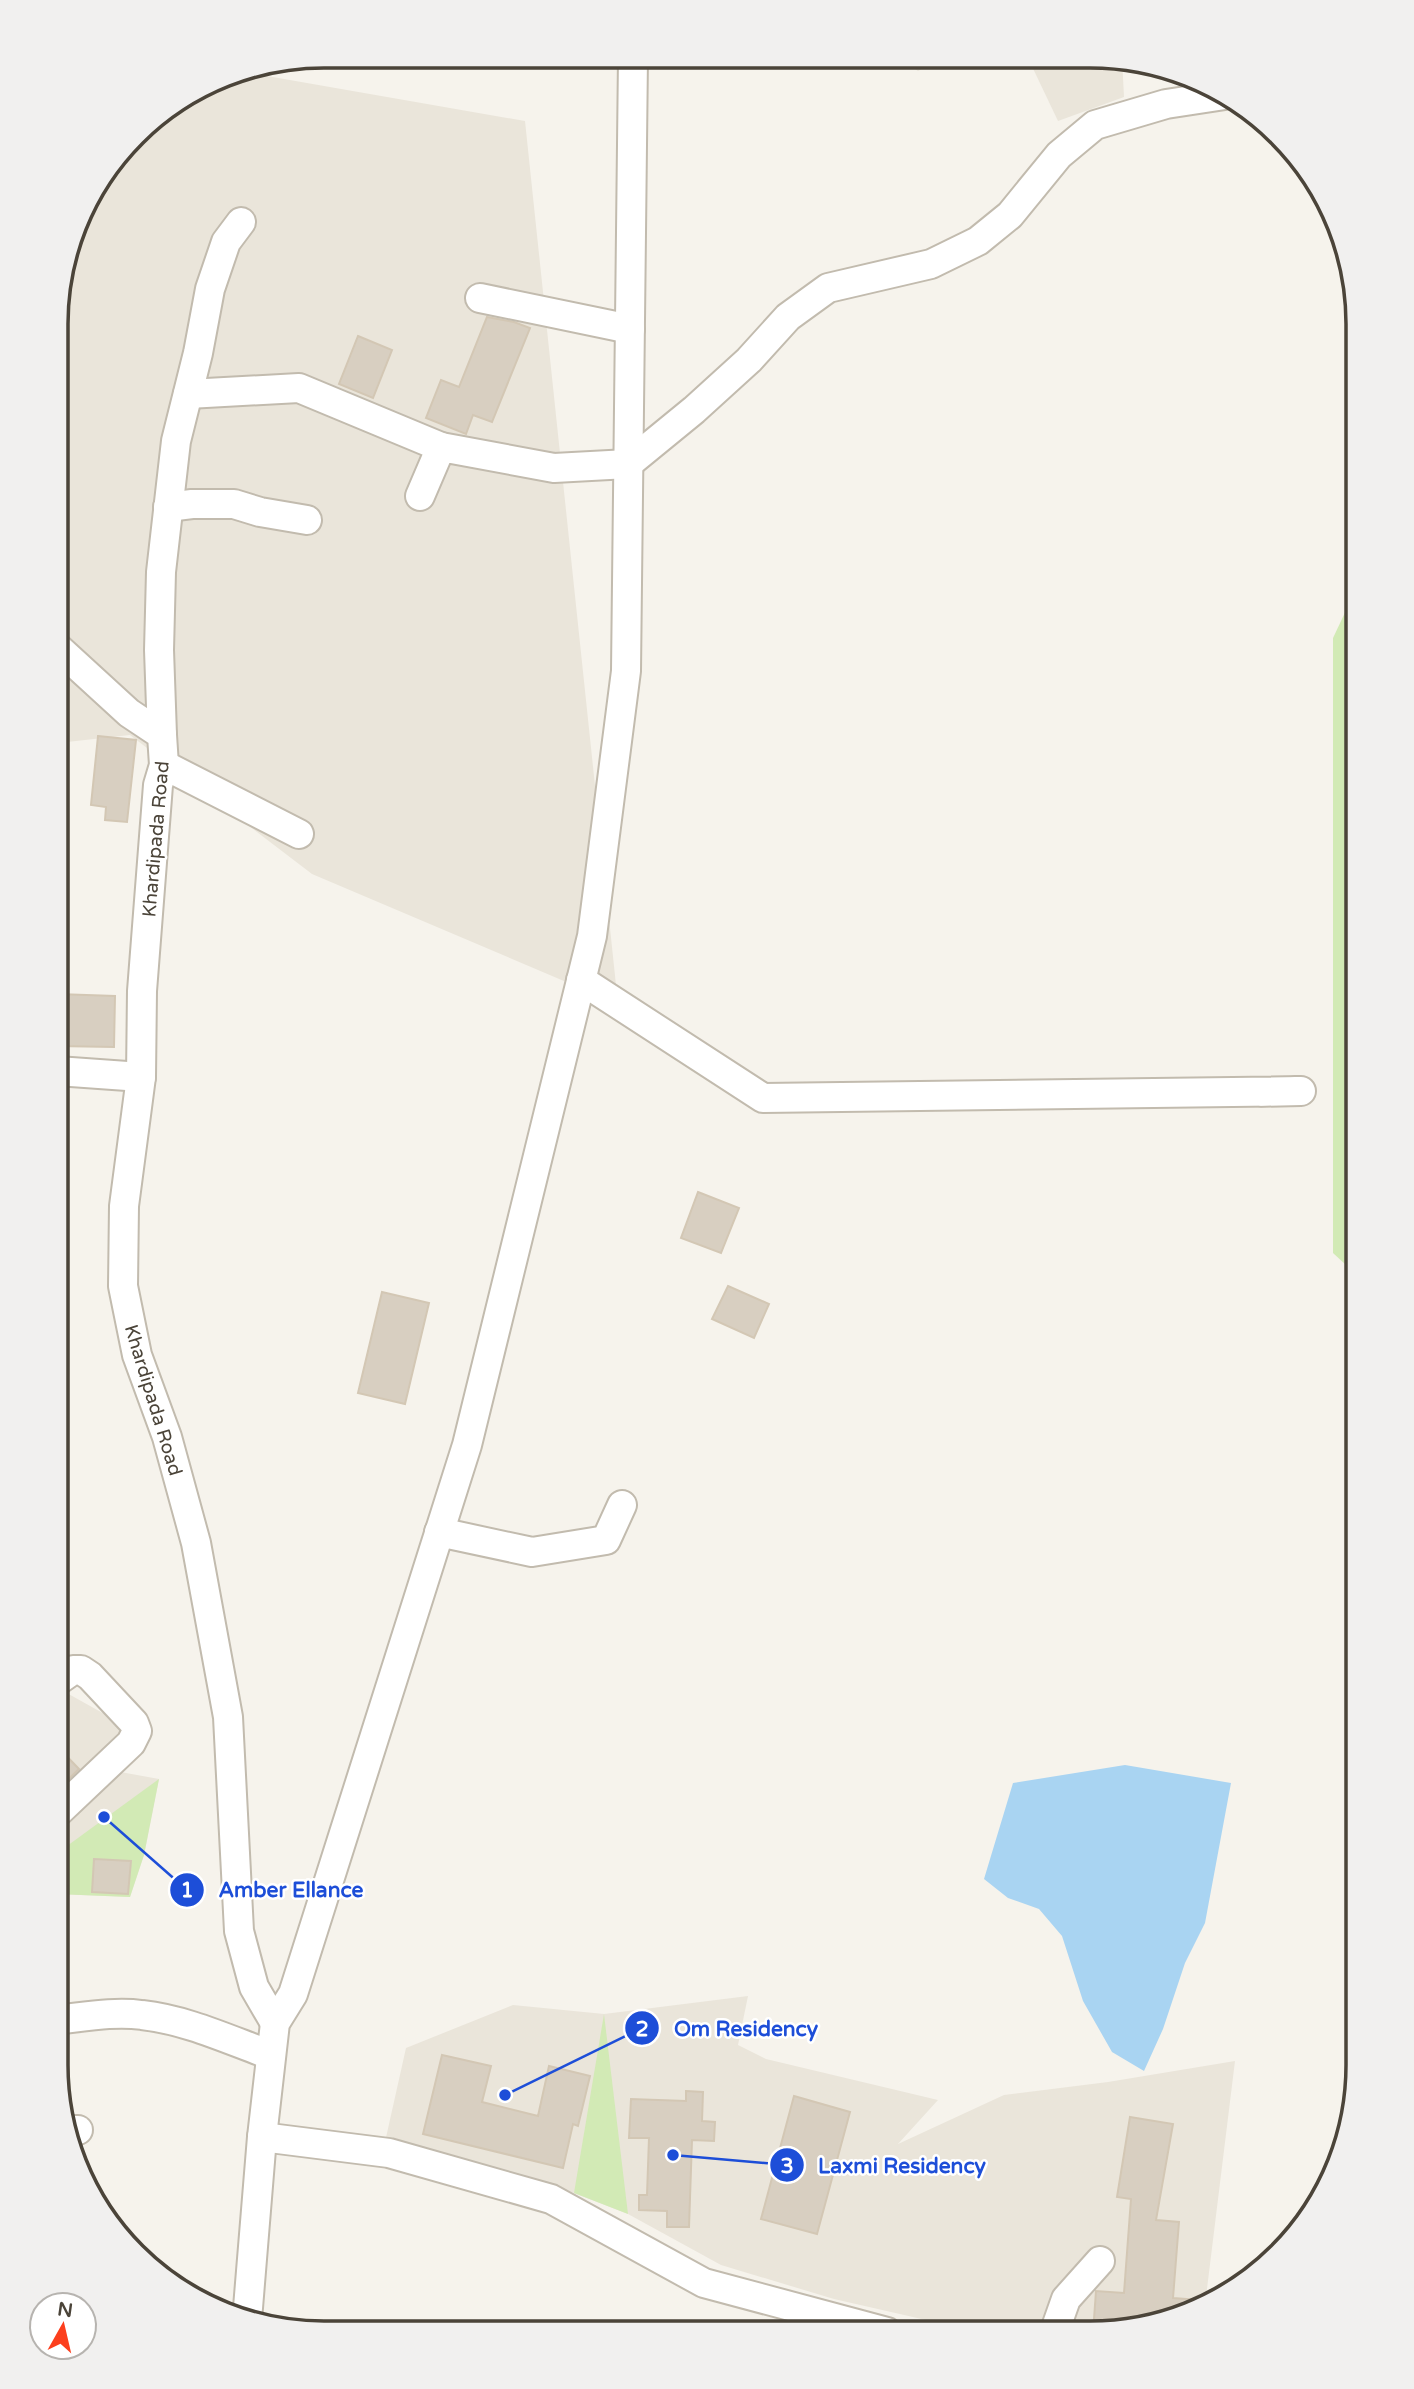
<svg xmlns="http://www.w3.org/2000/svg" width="1414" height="2389" viewBox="0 0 1414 2389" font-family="'Varela Round',sans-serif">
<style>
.residential{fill:#eae5da}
.green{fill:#d2eab5}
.water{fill:#a9d4f2}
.building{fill:#d8cfc1;stroke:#d3c7b4;stroke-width:2}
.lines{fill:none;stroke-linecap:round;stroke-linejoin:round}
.minor-casing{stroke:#c2bbae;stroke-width:32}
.minor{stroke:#fff;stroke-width:28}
.labels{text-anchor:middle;stroke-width:5;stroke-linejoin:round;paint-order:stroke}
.street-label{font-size:19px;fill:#4b4439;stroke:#fff}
.rim{fill:none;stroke:#4b4439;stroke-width:3.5}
.leader{fill:none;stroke:#1d4ed8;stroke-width:2.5}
.callout-dot{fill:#1d4ed8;stroke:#fff;stroke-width:2.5}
.mark-label{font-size:21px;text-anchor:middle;font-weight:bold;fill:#fff}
.callout-label{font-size:21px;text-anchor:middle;font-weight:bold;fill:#1d4ed8;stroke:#fff;stroke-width:5;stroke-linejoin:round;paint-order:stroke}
</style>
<rect width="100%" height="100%" fill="#f6f3ec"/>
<g class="residential">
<polygon points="899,58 942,58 918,71"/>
<polygon points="1028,58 1122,58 1124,97 1058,121"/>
<polygon points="244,72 525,121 618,1004 312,874 130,735 58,743 58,289 84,205 147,123 222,76"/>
<polygon points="56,1687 126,1726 93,1767 159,1779 144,1855 130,1897 56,1894"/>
<polygon points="748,1996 738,2045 766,2059 938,2100 898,2144 1004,2095 1108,2082 1235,2061 1205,2305 1192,2313 1091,2333 983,2333 834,2299 721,2265 628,2214 556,2186 385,2142 406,2048 513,2005 604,2014"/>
</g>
<g class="green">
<polygon points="1358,585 1358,1276 1333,1253 1333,638"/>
<polygon points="159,1779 144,1855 130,1897 56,1894 56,1854"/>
<polygon points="604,2014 628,2214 574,2193"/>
</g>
<polygon class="water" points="1125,1765 1231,1783 1205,1923 1185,1963 1163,2029 1144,2071 1112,2052 1083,2001 1062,1936 1039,1909 1008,1898 984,1879 1013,1783"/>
<g class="building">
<polygon points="487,317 514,322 530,328 492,422 473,415 466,434 426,418 441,380 459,387"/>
<polygon points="358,336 392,350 373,398 339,384"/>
<polygon points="98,736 136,740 127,822 105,820 106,807 91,805"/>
<polygon points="57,994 115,996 114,1047 57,1046"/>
<polygon points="698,1192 739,1208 721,1253 681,1238"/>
<polygon points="728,1286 769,1304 754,1338 712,1319"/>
<polygon points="382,1292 429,1303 405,1404 358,1393"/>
<polygon points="56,1745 79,1769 56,1791"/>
<polygon points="94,1859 131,1861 128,1894 92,1892"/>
<polygon points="442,2055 491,2066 482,2102 538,2116 549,2066 590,2076 578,2126 573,2124 563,2168 423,2134"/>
<polygon points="686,2091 703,2092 702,2121 715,2122 714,2141 692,2140 689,2227 667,2227 667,2211 639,2210 639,2195 647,2195 649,2138 629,2138 631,2099 686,2101"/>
<polygon points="794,2096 850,2112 817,2234 761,2219"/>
<polygon points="1130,2117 1173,2124 1156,2220 1179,2222 1173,2298 1213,2301 1192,2313 1093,2333 1096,2291 1124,2293 1131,2199 1117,2197"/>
</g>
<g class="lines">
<g class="minor-casing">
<g id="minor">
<polyline points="480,298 630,329"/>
<polyline points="188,394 299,388 441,447"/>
<polyline points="420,496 441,447 554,468 628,464 694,410 749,360 788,317 828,288 931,264 978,241 1010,215 1059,155 1095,125 1166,104 1225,95"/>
<polyline points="168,507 192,504 234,504 260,512 307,520"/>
<polyline points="58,648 129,713 162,735 164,765 158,785 142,991 141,1077 124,1206 123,1286 137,1355 167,1437 196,1543 228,1717 239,1931 254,1987 275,2023"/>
<polyline points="162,735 159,650 161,572 176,441 198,353 210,289 226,242 241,222"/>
<polyline points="164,765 299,834"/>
<polyline points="581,980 763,1098 1301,1091 1261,1092"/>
<polyline points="57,1071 141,1077"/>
<polyline points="439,1532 532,1552 606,1540 622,1505"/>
<polyline points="56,1814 131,1743 137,1731 134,1723 90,1676 81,1670 73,1670 56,1682"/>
<path d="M56 2020C84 2017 114 2011 142 2015 187 2020 229 2040 271 2055"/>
<polyline points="69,2130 78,2130"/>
<polyline points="262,2137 389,2153 551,2199 704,2283 887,2332"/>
<polyline points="247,2320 262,2137 275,2023 293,1994 467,1445 592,936 626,671 633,57"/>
<polyline points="1054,2333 1066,2299 1100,2261"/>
</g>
</g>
<use href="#minor" class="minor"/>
</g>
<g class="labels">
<g class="street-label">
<text transform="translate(155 839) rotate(-85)" y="7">Khardipada Road</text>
<text transform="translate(154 1400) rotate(73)" y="7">Khardipada Road</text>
</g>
</g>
<path d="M0 0H1414V2389H0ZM324 68H1090A256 256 0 0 1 1346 324V2065A256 256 0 0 1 1090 2321H324A256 256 0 0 1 68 2065V324A256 256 0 0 1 324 68Z" fill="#f1f0ef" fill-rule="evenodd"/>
<path class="rim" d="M324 68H1090A256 256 0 0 1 1346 324V2065A256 256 0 0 1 1090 2321H324A256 256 0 0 1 68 2065V324A256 256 0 0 1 324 68Z"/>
<path class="leader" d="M104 1817L187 1890M505 2095L642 2028M673 2155L787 2165"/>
<g class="callout-dot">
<circle cx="104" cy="1817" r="7"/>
<circle cx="505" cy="2095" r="7"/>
<circle cx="673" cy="2155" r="7"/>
<circle cx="187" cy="1890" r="18"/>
<circle cx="642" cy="2028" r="18"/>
<circle cx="787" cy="2165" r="18"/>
</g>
<g class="mark-label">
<text x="187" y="1897">1</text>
<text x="642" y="2036">2</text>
<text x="787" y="2173">3</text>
</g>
<g class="callout-label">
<text x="291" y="1897">Amber Ellance</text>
<text x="746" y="2036">Om Residency</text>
<text x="902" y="2173">Laxmi Residency</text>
</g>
<g transform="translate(63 2326) rotate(8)"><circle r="33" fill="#ffffff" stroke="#b7b4b0" stroke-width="2"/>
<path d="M0-5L12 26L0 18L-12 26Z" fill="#fc3f1d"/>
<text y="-10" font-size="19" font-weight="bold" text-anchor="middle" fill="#4b4439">N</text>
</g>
</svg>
